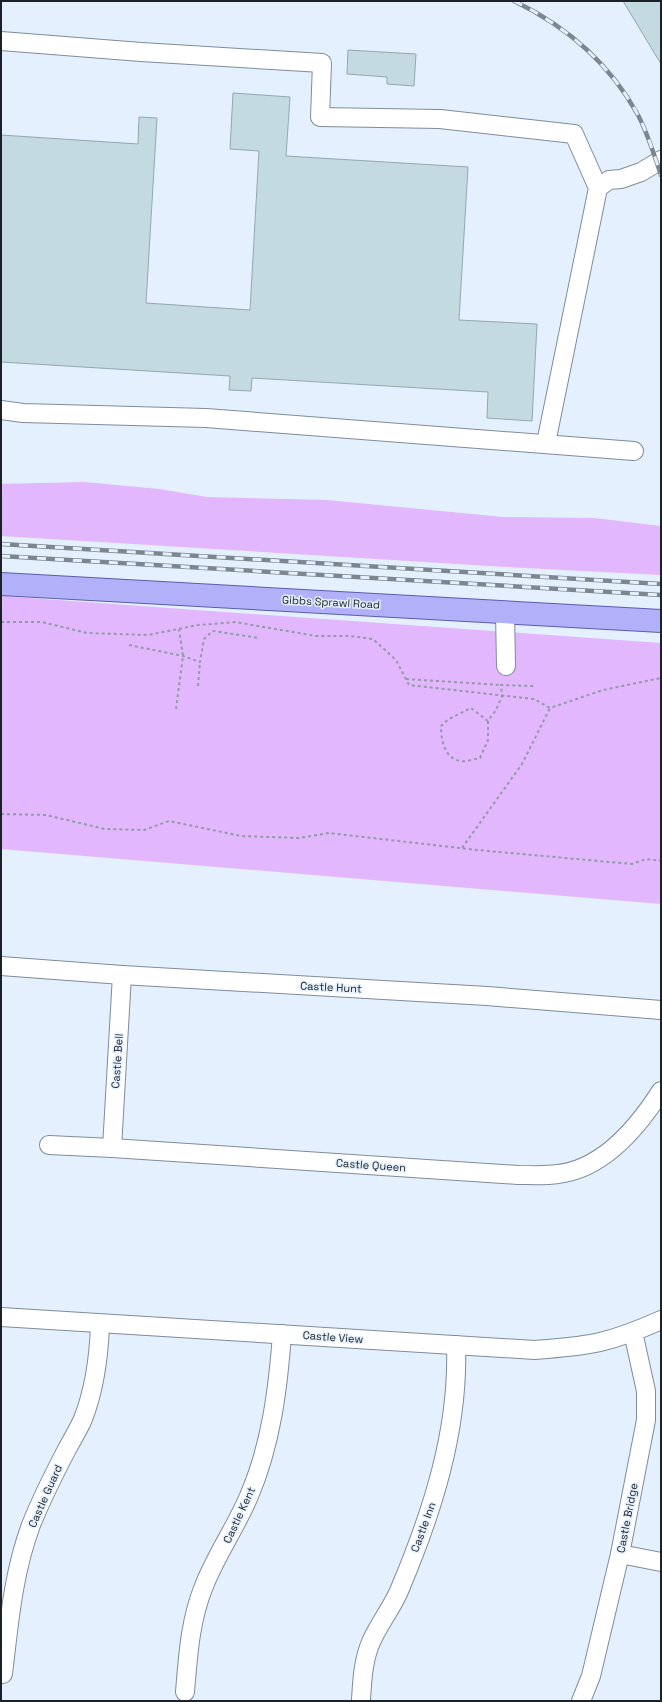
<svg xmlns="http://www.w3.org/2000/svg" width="662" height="1702" viewBox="0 0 662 1702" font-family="'Space Grotesk',sans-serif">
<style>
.green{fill:#e2b7fd}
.building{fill:#c3dae1;stroke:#91a8ae}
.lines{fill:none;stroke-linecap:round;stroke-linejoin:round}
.minor-casing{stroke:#7e8c9a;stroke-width:20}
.major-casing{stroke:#5b5cac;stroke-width:24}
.path{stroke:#929ba5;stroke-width:2;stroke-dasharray:3 3;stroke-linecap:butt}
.minor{stroke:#fff;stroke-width:18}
.major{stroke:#b1b0f8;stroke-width:22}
.rail-casing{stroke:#7d868f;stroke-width:4.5}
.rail{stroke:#e4f0fd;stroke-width:3;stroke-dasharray:9;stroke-linecap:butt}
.labels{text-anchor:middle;stroke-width:3;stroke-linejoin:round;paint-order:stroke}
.street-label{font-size:11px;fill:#1b2126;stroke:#e4f0fd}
</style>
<rect width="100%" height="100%" fill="#e4f0fd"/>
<g class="green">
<polygon points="84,482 159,489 207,497 327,500 503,517 594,518 661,526 661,575 524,568 1,536 1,484"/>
<polygon points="1,596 661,643 661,904 1,849"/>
</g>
<g class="building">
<polygon points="623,1 661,1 661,64"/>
<polygon points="348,50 416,54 414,86 387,84 387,77 347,74"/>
<polygon points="233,93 290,97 286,156 468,167 459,320 537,324 532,421 487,418 488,392 252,378 251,391 229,390 230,376 1,362 1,135 138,144 139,117 157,118 146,303 250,310 259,151 230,149"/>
</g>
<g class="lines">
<g class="minor-casing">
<g id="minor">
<polyline points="1,41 141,52 322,63 320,117 440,119 574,134 598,188 546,443"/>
<polyline points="598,188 609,180 621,179 641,172 661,160"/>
<polyline points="1,410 23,413 206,418 634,451"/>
<polyline points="505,611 506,666"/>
<polyline points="1,966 122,975 487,996 661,1010"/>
<path d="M49 1145 112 1148 518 1175C531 1175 545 1176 558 1174 603 1169 638 1127 661 1091"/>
<polyline points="112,1148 122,975"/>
<path d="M1 1317 535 1350C557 1348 578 1347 600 1342 621 1337 641 1329 661 1320"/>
<polyline points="620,1554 661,1562"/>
<path d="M3 1674C9 1624 13 1573 31 1525 41 1500 53 1476 66 1451 72 1440 78 1430 83 1419 95 1388 99 1356 100 1324"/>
<path d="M185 1692C188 1656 190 1620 204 1586 216 1555 236 1527 249 1496 271 1445 278 1389 282 1334"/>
<path d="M361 1700C362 1682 363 1664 369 1647 376 1627 391 1610 399 1591 432 1513 459 1431 456 1345"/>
<polyline points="581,1701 591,1676 620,1554 646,1420 646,1391 633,1332"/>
</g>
</g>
<g class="major-casing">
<polyline id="major" points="1,584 661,621"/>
</g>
<g class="path">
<polyline points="1,622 42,622 87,633 148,635 198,625 235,622 316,636 350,636 373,639 396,660 409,685 534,699 550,708 603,690 661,678"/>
<polyline points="129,645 183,656 200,662 204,639 213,631 259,638"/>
<polyline points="406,679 501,685"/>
<polyline points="198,686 200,662"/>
<polyline points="176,709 183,656 179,629"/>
<path d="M488 721 471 708 449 719 441 726C441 739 444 759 461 761 467 762 474 759 480 758L488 740V721L496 710 502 696 501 685 533 686"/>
<polyline points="1,814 46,815 105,829 144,830 169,821 241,836 299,838 329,833 477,850 632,864 646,859 661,861"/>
<polyline points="462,848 522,764 550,708"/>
</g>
<use href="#minor" class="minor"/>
<use href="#major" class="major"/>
<g class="rail-casing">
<g id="rail">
<path d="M514 1C566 26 610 64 638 115 648 134 654 155 661 175"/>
<polyline points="1,544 661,584"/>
<polyline points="1,556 661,595"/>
</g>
</g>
<use href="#rail" class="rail"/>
</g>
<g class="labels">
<g class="street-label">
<text transform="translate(331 602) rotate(3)" y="4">Gibbs Sprawl Road</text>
<text transform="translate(331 987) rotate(3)" y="4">Castle Hunt</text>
<text transform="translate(117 1061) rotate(-86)" y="4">Castle Bell</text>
<text transform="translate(371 1165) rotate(4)" y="4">Castle Queen</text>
<text transform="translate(333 1337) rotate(4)" y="4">Castle View</text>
<text transform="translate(45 1496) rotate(-66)" y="4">Castle Guard</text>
<text transform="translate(239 1515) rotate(-65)" y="4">Castle Kent</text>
<text transform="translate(627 1518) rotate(-79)" y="4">Castle Bridge</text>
<text transform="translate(423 1527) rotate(-70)" y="4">Castle Inn</text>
</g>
</g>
<rect width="662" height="1702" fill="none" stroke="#1b2126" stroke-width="4"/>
</svg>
